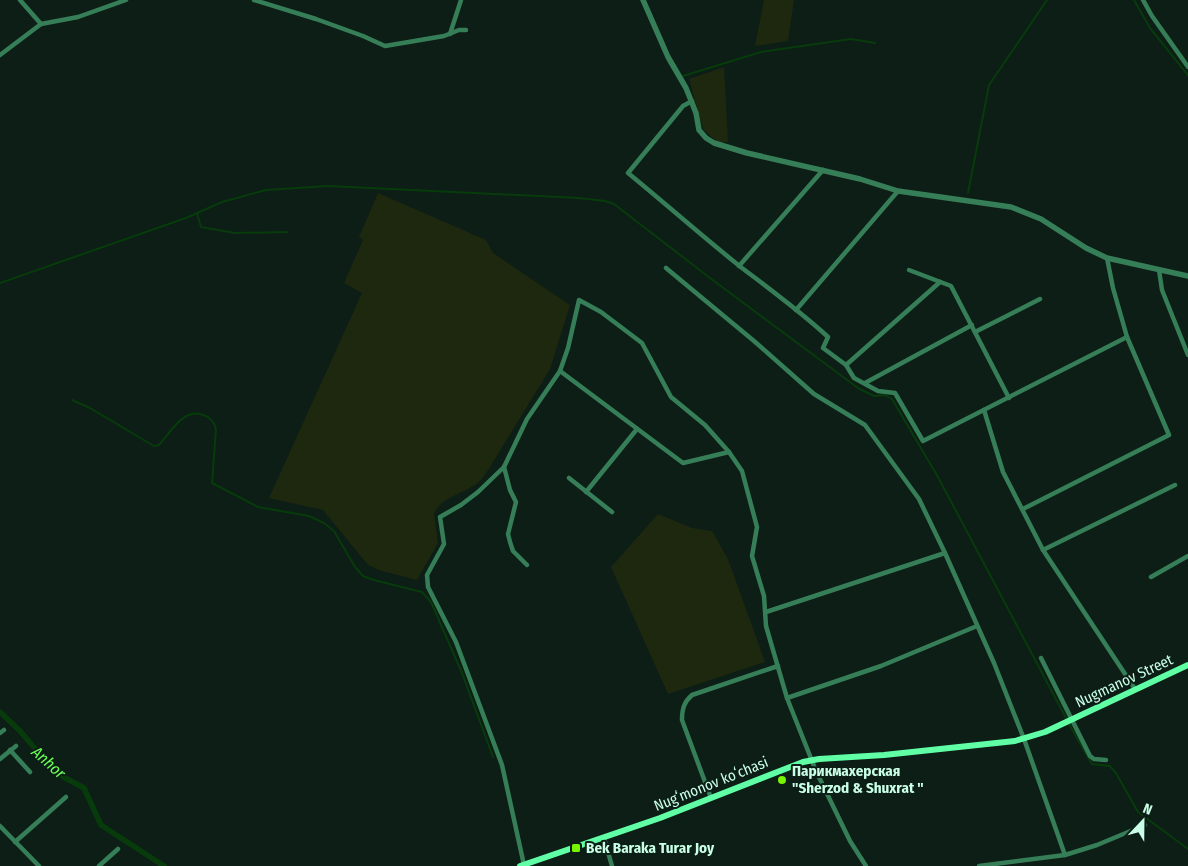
<svg xmlns="http://www.w3.org/2000/svg" width="1188" height="866" viewBox="0 0 1188 866" font-family="'Fira Sans Condensed',sans-serif">
<style>
.green{fill:#1e280f}
.lines{fill:none;stroke-linecap:round;stroke-linejoin:round}
.stream{stroke:#083b0b;stroke-width:2}
.canal{stroke:#083b0b;stroke-width:5.5}
.minor{stroke:#367e57;stroke-width:4.5}
.tertiary{stroke:#367e57;stroke-width:5.5}
.secondary{stroke:#60ffa6;stroke-width:6}
.poi-dot{fill:#76f400;stroke:#0c1e16;stroke-width:2}
.labels{text-anchor:middle;stroke-width:4;stroke-linejoin:round;paint-order:stroke}
.street-label{font-size:15px;fill:#c9ffe6;stroke:#0c1e16}
.poi-label{font-size:15px;font-weight:bold;fill:#c9ffe6;stroke:#0c1e16;text-anchor:start}
.water-label{font-size:16px;font-style:italic;fill:#6bff57;stroke:#0c1e16}
</style>
<rect width="100%" height="100%" fill="#0c1e16"/>
<g class="green">
<polygon points="764,0 794,0 788,41 755,46"/>
<polygon points="724,67 728,142 717,142 703,129 689,79"/>
<path d="M378 193 486 240 493 253 570 305 550 369 490 467C487 471 484 476 481 480 468 493 441 496 434 514L438 543 417 580 382 571 368 565 323 510 269 498 362 293 344 283 363 240 359 237Z"/>
<polygon points="658,514 692,528 712,531 728,559 765,662 668,694 611,567"/>
</g>
<g class="lines">
<g class="stream">
<polyline points="1134,0 1150,28 1188,75"/>
<polyline points="683,76 761,52 851,39 875,43"/>
<polyline points="968,193 989,85 1047,0"/>
<polyline points="197,213 201,227 235,233 288,232"/>
<polyline points="0,283 186,218 222,202 266,190 328,186 579,198 605,201 614,204 710,278 858,388 874,396 885,395 892,399 938,477 1067,720"/>
<path d="M72 400 90 408 154 446 159 445C170 433 184 407 203 415 210 417 214 421 216 429L212 483 258 507 309 516 324 523 334 531 355 567 363 576 374 580 422 592 431 602 462 673 493 757"/>
<polyline points="1069,724 1092,764 1110,766 1116,773 1138,812 1188,849"/>
</g>
<polyline class="canal" points="0,712 20,731 56,773 84,788 101,825 164,866"/>
<g class="minor">
<polyline points="20,0 41,24"/>
<polyline points="254,0 316,19 363,36 385,46 444,36 459,30 466,30"/>
<polyline points="1143,0 1152,16 1188,67"/>
<polyline points="450,34 461,0"/>
<polyline points="0,55 41,24 78,17 126,0"/>
<path d="M692 101 683 106 628 173C666 204 703 237 742 268 771 290 801 312 828 337L823 348 846 365 854 378 878 391 895 393 923 441 1127 337"/>
<polyline points="739,266 823,170"/>
<polyline points="666,268 754,341 814,394 865,425 919,499 945,553 994,663 1024,739 1065,855"/>
<polyline points="909,270 951,286 1009,398"/>
<polyline points="1159,270 1162,290 1188,355"/>
<polyline points="796,310 898,191"/>
<polyline points="975,332 1040,299"/>
<polyline points="846,365 940,282"/>
<polyline points="560,371 683,463 729,452"/>
<polyline points="865,383 972,325"/>
<polyline points="984,410 1003,472 1043,550 1135,689"/>
<polyline points="504,467 478,492 461,505 440,517 444,544 427,575 428,587 456,642 502,765 524,865"/>
<polyline points="569,478 612,512"/>
<polyline points="586,492 637,429"/>
<polyline points="1023,509 1169,435 1127,337 1113,288 1107,258"/>
<polyline points="1043,550 1175,485"/>
<polyline points="527,565 513,551 510,542 508,534 516,502 510,490 504,467 527,419 560,371 568,348 579,300 601,312 642,343 671,397 705,425 729,452 742,471 757,527 752,556 764,596 766,626 787,698 816,771 850,841 866,866"/>
<polyline points="1151,577 1188,556"/>
<polyline points="766,612 945,553"/>
<polyline points="1041,658 1090,756 1094,759 1106,760"/>
<polyline points="787,698 881,666 977,626"/>
<polyline points="0,733 4,730"/>
<polyline points="10,750 30,772"/>
<polyline points="0,759 16,746"/>
<path d="M711 798 682 720C682 709 684 702 692 695L778 666"/>
<polyline points="0,826 39,866"/>
<polyline points="604,838 612,866"/>
<polyline points="15,842 66,797"/>
<polyline points="99,866 118,849"/>
<polyline points="979,866 1065,855 1097,845 1145,825"/>
</g>
<polyline class="tertiary" points="643,0 668,57 686,88 696,113 699,130 706,138 714,143 747,153 860,179 898,191 1011,207 1041,219 1086,248 1107,258 1188,276"/>
<polyline class="secondary" points="520,866 660,818 803,762 819,759 884,755 1015,741 1045,732 1188,665"/>
</g>
<g class="poi-dot">
<circle cx="782" cy="780" r="5"/>
<rect x="571" y="843" width="10" height="10" rx="2.5"/>
</g>
<g class="labels">
<g class="street-label">
<text transform="translate(1124 681) rotate(-25)" y="5">Nugmanov Street</text>
<text transform="translate(711 784) rotate(-22)" y="5">Nugʻmonov koʻchasi</text>
</g>
<g class="poi-label">
<text x="792" y="776">Парикмахерская<tspan x="792" dy="17">"Sherzod &amp; Shuxrat "</tspan></text>
<text x="586" y="853">Bek Baraka Turar Joy</text>
</g>
<g class="water-label">
<text transform="translate(49 762) rotate(42)" y="6">Anhor</text>
</g>
</g>
<g transform="translate(1143 821) rotate(22)" stroke="#0c1e16" stroke-width="4" paint-order="stroke">
<path d="M0-4L9 19L0 12L-9 19Z" fill="#c9ffe6"/>
<text y="-8" font-size="14" font-weight="bold" text-anchor="middle" fill="#c9ffe6">N</text>
</g>
</svg>
